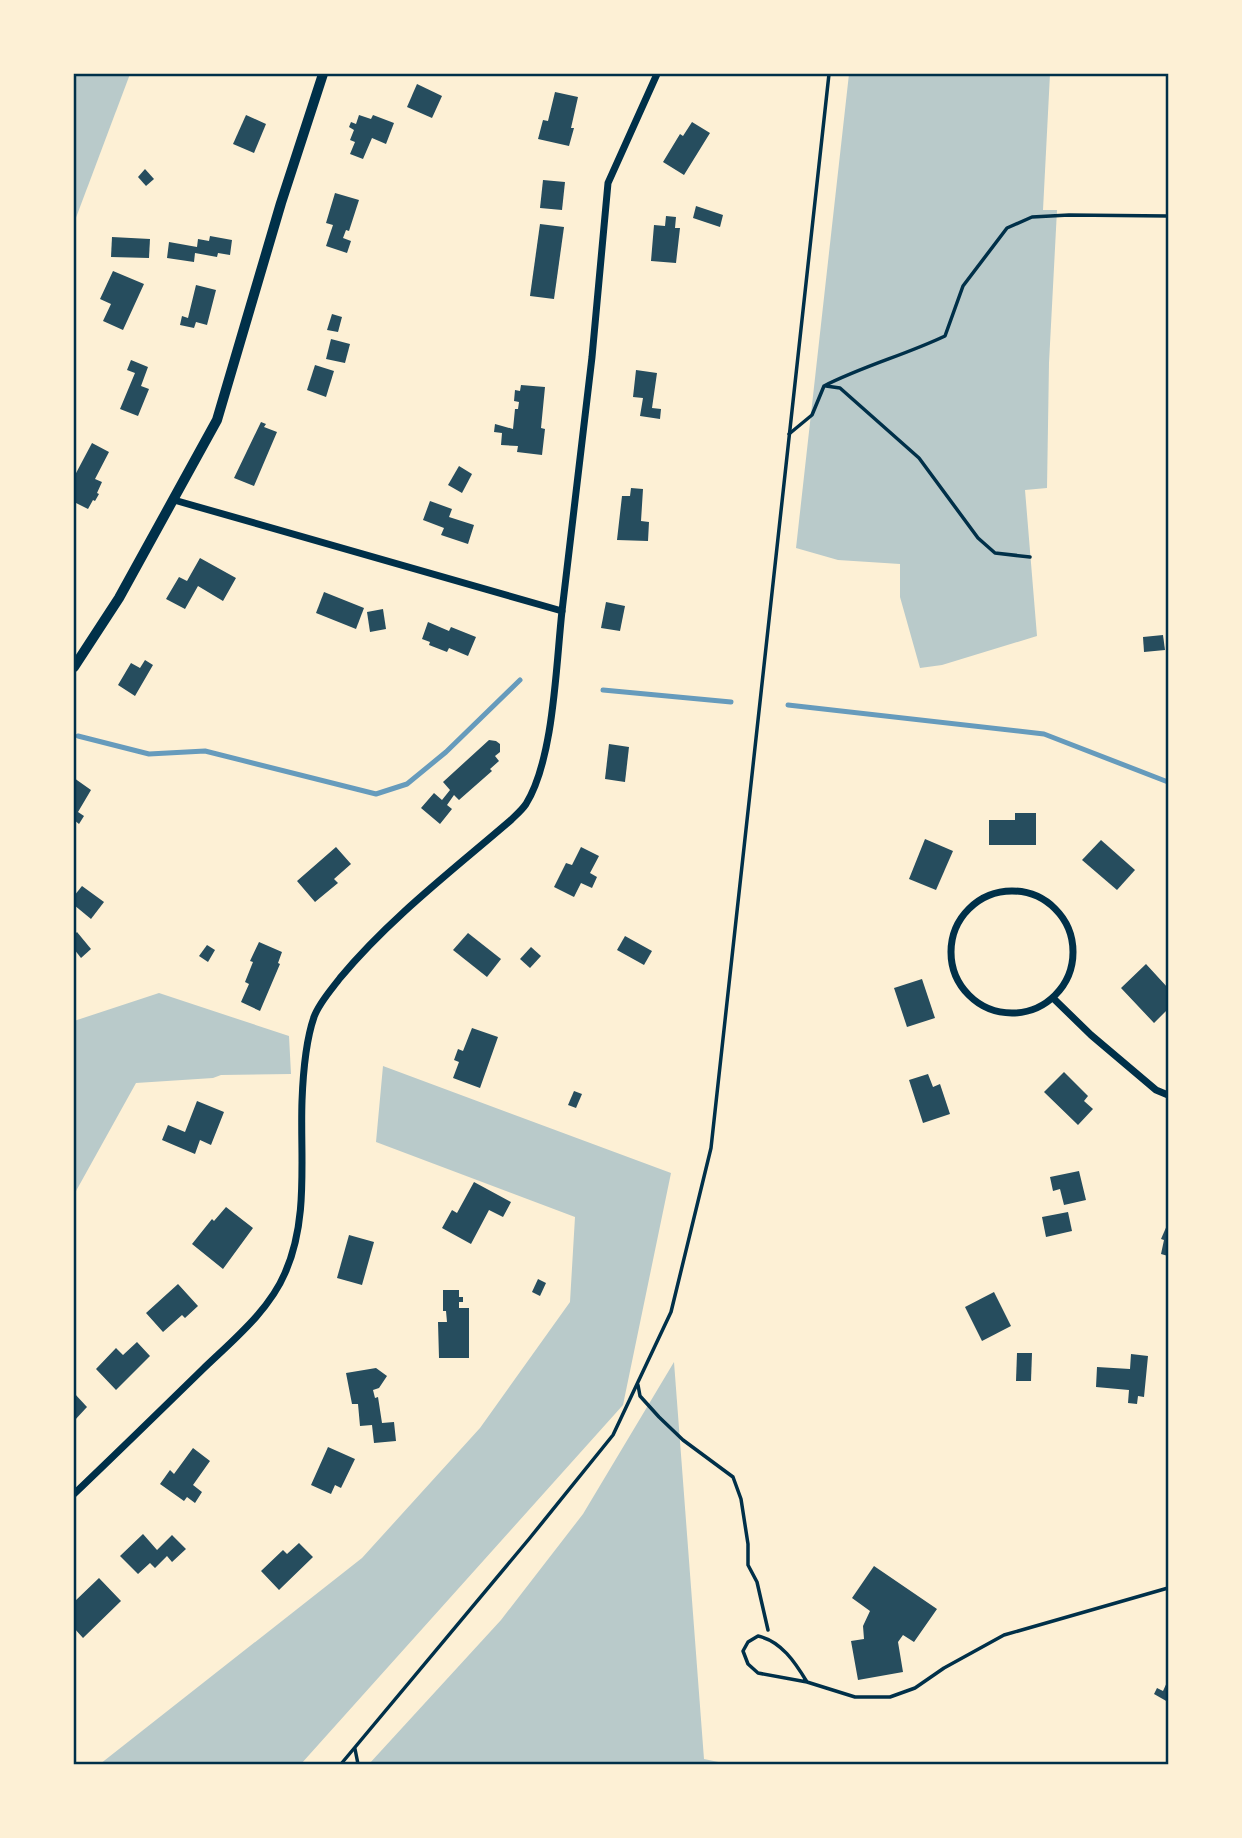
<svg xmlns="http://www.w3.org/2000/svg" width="1242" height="1838" viewBox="0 0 1242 1838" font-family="'Fira Sans Condensed',sans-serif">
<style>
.green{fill:#b9caca}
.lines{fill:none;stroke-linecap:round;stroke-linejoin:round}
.stream{stroke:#669bbc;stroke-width:5}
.building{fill:#264d5e}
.path{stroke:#003049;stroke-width:3.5}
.service{stroke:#003049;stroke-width:3.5}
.minor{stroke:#003049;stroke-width:7}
.secondary{stroke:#003049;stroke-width:10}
.neatline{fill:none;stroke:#003049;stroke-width:2.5}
</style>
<rect width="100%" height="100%" fill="#fdf0d5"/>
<g class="green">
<polygon points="74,74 130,74 74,223"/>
<polygon points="849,74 1050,74 1043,210 1057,210 1049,363 1047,488 1025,490 1037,636 942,665 920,668 900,597 900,564 838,560 796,548"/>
<polygon points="159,993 289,1036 291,1074 221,1075 213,1078 136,1083 76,1191 74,1190 74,1021"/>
<polygon points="383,1066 671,1173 623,1405 301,1764 100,1764 362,1558 480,1428 570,1302 575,1217 376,1142"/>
<polygon points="674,1362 704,1759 728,1764 369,1764 501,1620 583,1514"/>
</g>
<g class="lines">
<g class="stream">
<polyline points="603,690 731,702"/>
<polyline points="788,705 1044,734 1168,782"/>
<polyline points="78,736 149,754 205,751 376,794 407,784 446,752 520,680"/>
</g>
</g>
<g class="building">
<polygon points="417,84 442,96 432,118 407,107"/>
<polygon points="555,92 578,97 571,128 574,128 569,146 538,139 543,120 548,121"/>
<polygon points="246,115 266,124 254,153 233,144"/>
<polygon points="359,115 371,119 373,115 394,123 386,144 372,138 363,159 350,154 355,142 350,140 354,130 349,127 351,122 356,124"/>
<polygon points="692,122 710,133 684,175 663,162 680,134 683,136"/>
<polygon points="145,169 154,179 146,186 138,177"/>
<polygon points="543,180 565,182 562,210 540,208"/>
<polygon points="335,193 359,200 349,231 346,230 343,238 351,241 347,253 326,246 333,225 326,223"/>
<polygon points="696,206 723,215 720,227 693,218"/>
<polygon points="666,216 676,217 675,228 680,228 676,263 651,261 654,225 665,226"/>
<polygon points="540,224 564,227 554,299 530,296"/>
<polygon points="210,236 232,240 230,255 218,253 217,257 195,253 194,262 167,258 169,242 197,247 198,239 209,241"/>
<polygon points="112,237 150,239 149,258 111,257"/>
<polygon points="113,271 144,284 123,330 103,321 111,304 100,299"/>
<polygon points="196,285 216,290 207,325 196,322 194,328 180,325 182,316 188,318"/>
<polygon points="332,314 342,317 338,332 327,330"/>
<polygon points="331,339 350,344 345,363 326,359"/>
<polygon points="131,360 148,367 141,386 149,389 138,416 120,409 135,373 127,370"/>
<polygon points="315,365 334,371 326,397 307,390"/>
<polygon points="636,370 657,373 652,408 661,409 660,419 640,416 643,398 633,397"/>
<polygon points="521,385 545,387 541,428 545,429 542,455 517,452 518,446 501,445 502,433 494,432 495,424 513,429 515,409 518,409 519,402 514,401 515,390 520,391"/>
<polygon points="261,422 266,424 264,427 277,432 254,486 234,478"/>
<polygon points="92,443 109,452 95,479 102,482 97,493 99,494 95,501 93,500 88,509 74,502 74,474 75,475"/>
<polygon points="459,466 472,474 462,493 448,485"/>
<polygon points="631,488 643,489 641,521 649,522 648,541 617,540 622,496 630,496"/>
<polygon points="430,501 452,509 449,517 474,525 468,544 441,535 444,528 423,520"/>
<polygon points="200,558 236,578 223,601 198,586 185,609 166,599 179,577 187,581"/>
<polygon points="324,592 364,608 356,629 316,613"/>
<polygon points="606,602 625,606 620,631 601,628"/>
<polygon points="383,609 386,629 370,632 367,612"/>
<polygon points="428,622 449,631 451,627 476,637 468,656 449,648 447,652 429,645 430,642 422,639"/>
<polygon points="1163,635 1165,650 1144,652 1143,637"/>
<polygon points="145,660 153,665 135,696 118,685 131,663 140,668"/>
<polygon points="489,740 496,741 500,744 500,752 495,756 499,761 490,769 492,771 459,800 454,795 447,805 452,809 440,824 421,808 434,793 442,800 450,790 443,782"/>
<polygon points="609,744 629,747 625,782 605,779"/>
<polygon points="74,778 91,790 78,812 84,816 79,824 74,820"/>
<polygon points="1015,813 1036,813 1036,845 989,845 989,820 1015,820"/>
<polygon points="925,839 953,851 936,890 909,879"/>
<polygon points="1101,840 1135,870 1117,890 1082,860"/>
<polygon points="336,847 351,864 334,879 338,883 315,902 297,881"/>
<polygon points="581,847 599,856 590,873 597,877 592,888 581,883 574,897 554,887 566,863 572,865"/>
<polygon points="82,886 104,902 91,919 74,905 74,896"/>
<polygon points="77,932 91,949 81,958 74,949 74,935"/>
<polygon points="468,933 501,959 487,977 453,950"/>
<polygon points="625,936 652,951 644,965 617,950"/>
<polygon points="259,942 282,952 278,963 280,964 260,1011 241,1002 249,984 245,982 253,962 250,961"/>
<polygon points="207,945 215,950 208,962 199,956"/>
<polygon points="531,947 541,956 530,968 520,959"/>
<polygon points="1146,964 1168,988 1168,995 1166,998 1168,1001 1168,1009 1154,1023 1121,988"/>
<polygon points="922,979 935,1018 907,1027 894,988"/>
<polygon points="472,1028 498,1037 480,1088 453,1078 459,1062 454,1060 458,1049 463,1051"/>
<polygon points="1064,1072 1088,1096 1084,1101 1093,1109 1078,1125 1044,1092"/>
<polygon points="928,1074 933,1087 940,1084 950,1114 923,1123 909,1080"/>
<polygon points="574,1091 582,1094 576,1108 568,1105"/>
<polygon points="197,1101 224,1112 211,1145 200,1140 195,1154 162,1140 168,1125 185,1132"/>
<polygon points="1079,1171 1086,1200 1064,1205 1060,1189 1053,1191 1050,1177"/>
<polygon points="474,1182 511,1202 503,1217 489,1210 471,1244 442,1228 452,1210 457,1213"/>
<polygon points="226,1207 253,1228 223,1269 192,1244 212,1219 214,1221"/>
<polygon points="1068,1212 1072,1231 1046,1237 1042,1217"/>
<polygon points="1168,1223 1168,1256 1161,1254 1164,1240 1161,1239"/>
<polygon points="349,1235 374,1242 362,1285 337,1278"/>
<polygon points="538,1279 546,1283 540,1296 532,1292"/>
<polygon points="178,1284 198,1306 185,1318 182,1315 163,1332 146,1313"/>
<polygon points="443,1290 459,1290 459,1297 463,1297 463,1302 459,1302 459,1308 469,1308 469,1358 439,1358 438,1322 447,1322 446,1311 443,1311"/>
<polygon points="994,1292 1011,1326 982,1341 965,1307"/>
<polygon points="137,1342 150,1356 116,1390 96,1369 116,1348 123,1355"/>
<polygon points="1017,1353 1032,1353 1031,1381 1016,1381"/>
<polygon points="1131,1354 1148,1356 1144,1397 1138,1396 1137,1404 1128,1403 1129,1390 1096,1387 1097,1367 1130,1369"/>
<polygon points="376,1368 387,1376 379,1388 373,1390 375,1398 378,1397 382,1423 394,1422 396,1441 374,1443 372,1425 360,1426 358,1404 352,1404 346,1373"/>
<polygon points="74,1393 87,1407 74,1421"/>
<polygon points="328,1447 355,1459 341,1488 335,1485 331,1494 311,1485"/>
<polygon points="193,1448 210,1461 193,1485 202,1492 195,1503 187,1497 184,1501 160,1484 170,1470 174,1474"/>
<polygon points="143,1534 157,1550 172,1535 186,1549 172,1562 167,1556 155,1568 150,1563 138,1574 120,1556"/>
<polygon points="299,1543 313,1557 279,1590 261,1571 283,1550 287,1554"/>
<polygon points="874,1566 937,1609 914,1642 903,1635 898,1642 903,1672 858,1680 851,1641 864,1639 863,1626 870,1611 852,1598"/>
<polygon points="99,1578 121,1601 83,1638 74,1628 74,1609 76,1606 74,1602"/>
<polygon points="1168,1680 1168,1702 1154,1694 1157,1688 1163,1691"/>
</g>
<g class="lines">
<g class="path">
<polyline points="826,386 840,388 919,458 978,538 995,553 1030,557"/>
<path d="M789 434 812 415 824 386C863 366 905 355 945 336L963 286 1007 228 1032 217 1069 215 1168 216"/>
<polyline points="638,1385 640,1396 659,1417 683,1440 733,1477 741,1499 748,1544 748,1565 757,1582 768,1630"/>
<polyline points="355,1749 358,1764"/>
<polyline points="341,1764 529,1539 613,1435 671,1312 711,1148 829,74"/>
</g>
<path class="service" d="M807 1682C795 1662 781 1641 758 1636L748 1642 743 1651 748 1664 758 1673 807 1682 855 1697H890L915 1688 944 1668 1004 1635 1168 1588"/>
<g class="minor">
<polyline points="562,611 592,357 608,183 657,74"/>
<circle cx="1012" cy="952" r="61"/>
<polyline points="1053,998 1091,1035 1156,1090 1168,1095"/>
<path d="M74 1494C117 1453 160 1411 203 1369 232 1341 269 1311 285 1273 309 1219 300 1158 302 1101 303 1074 305 1043 314 1017 319 1003 331 990 340 978 390 918 453 870 511 820 516 815 522 810 526 804 554 759 556 664 562 611L174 500"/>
</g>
<polyline class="secondary" points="74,667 119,598 217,420 281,203 323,74"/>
</g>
<rect width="1242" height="1838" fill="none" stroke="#fdf0d5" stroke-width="150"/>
<rect x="75" y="75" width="1092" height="1688" class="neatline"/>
</svg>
